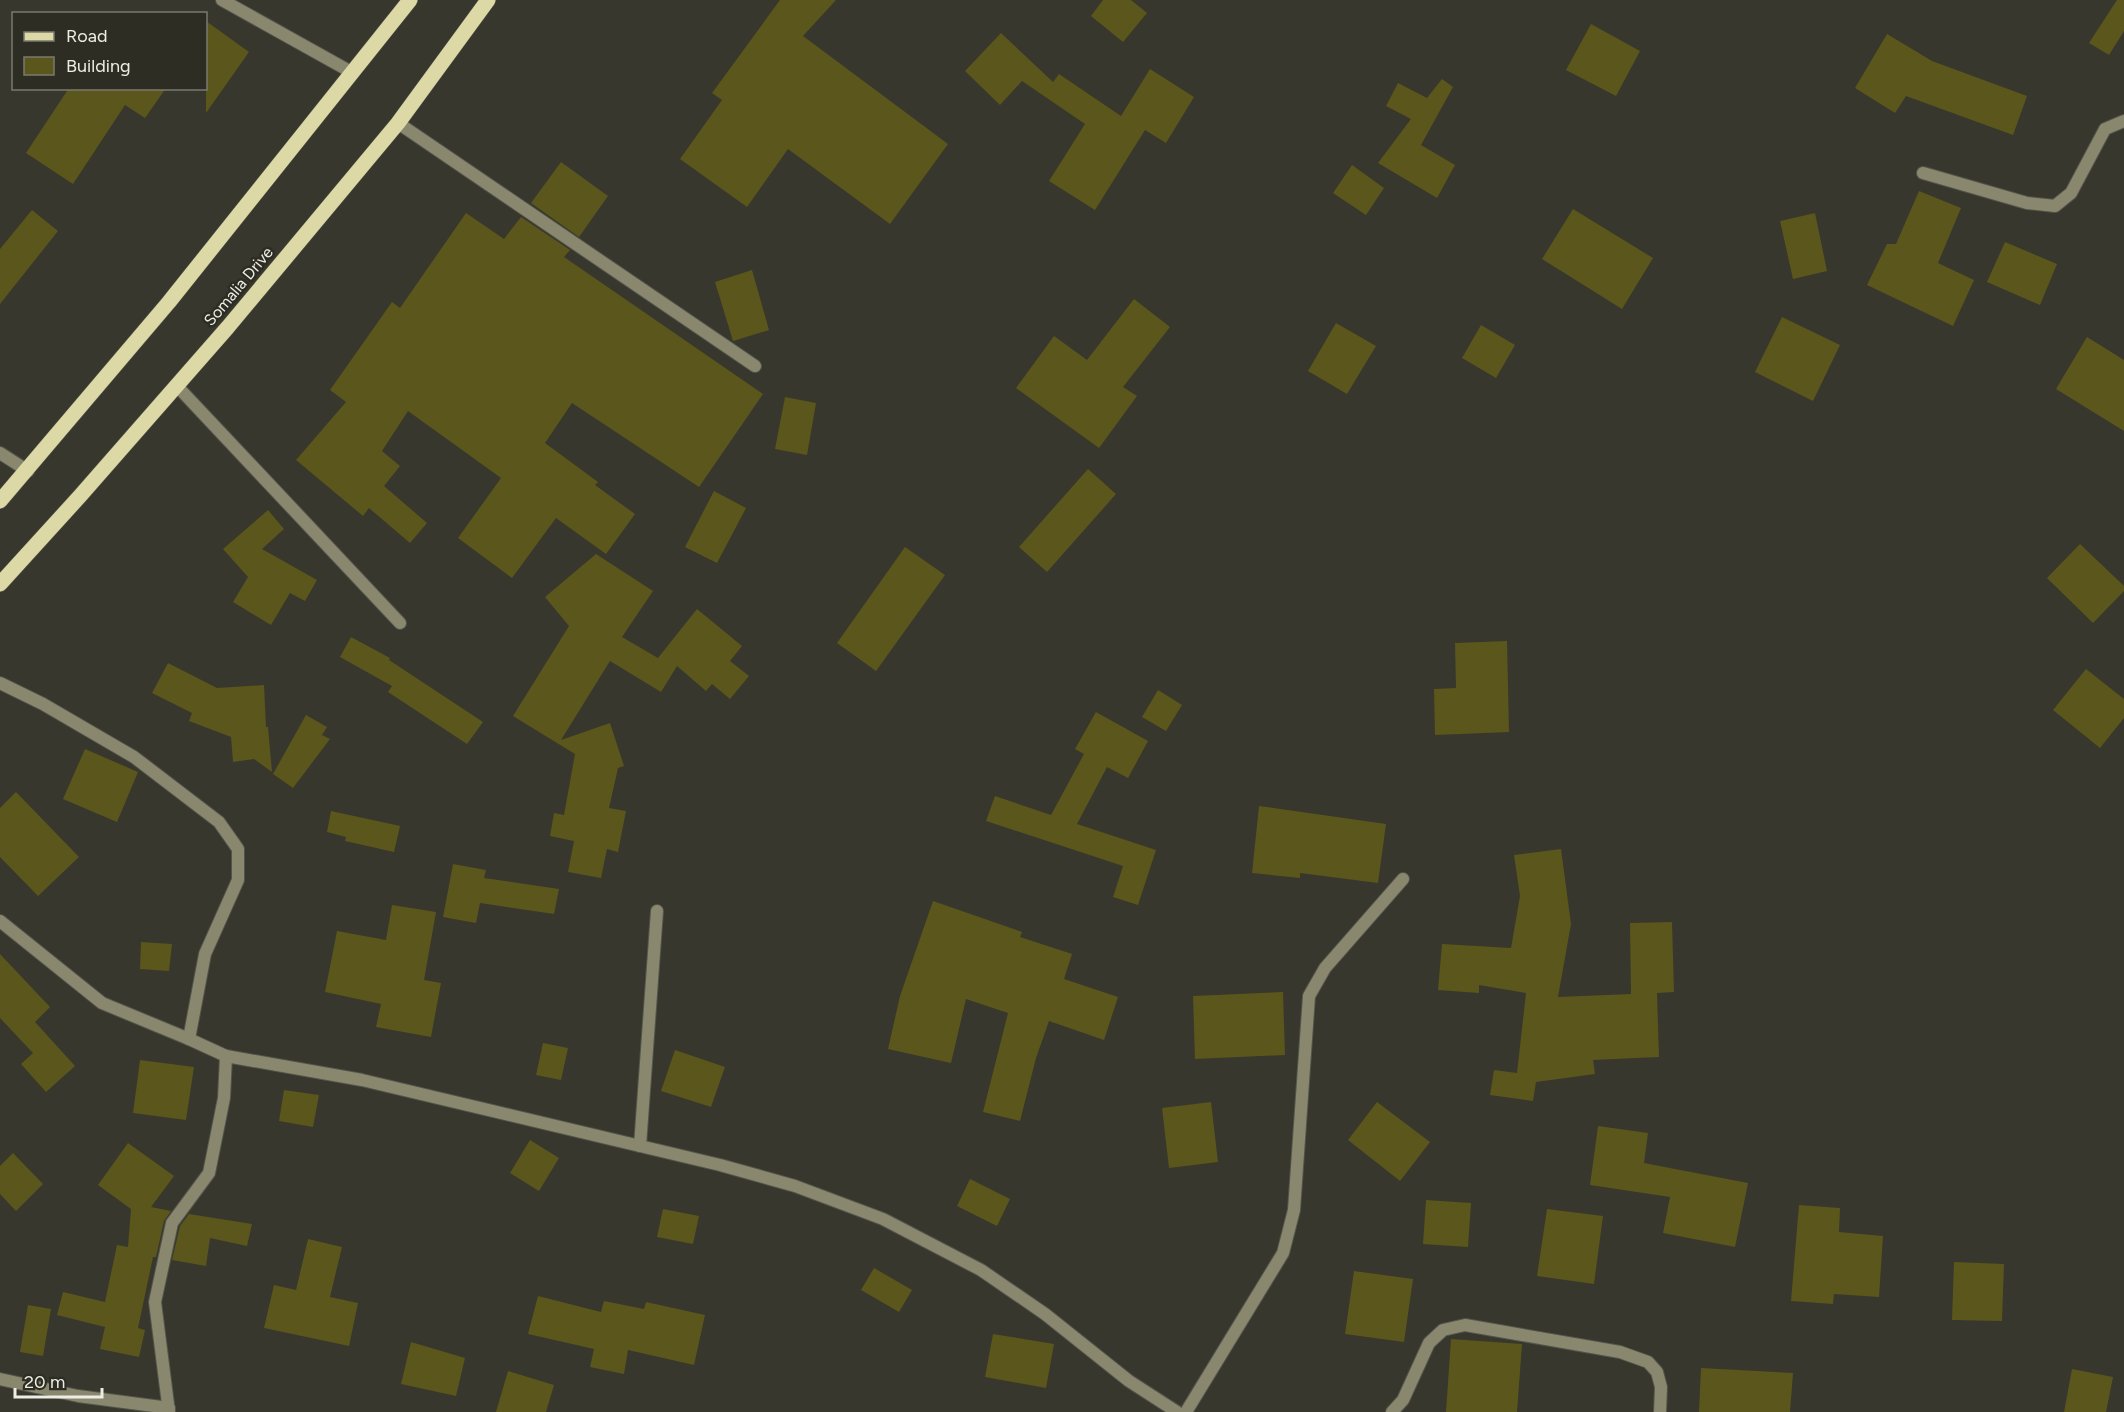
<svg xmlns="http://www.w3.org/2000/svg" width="2124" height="1412" viewBox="0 0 2124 1412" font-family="Figtree,sans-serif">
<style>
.building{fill:#5b561b}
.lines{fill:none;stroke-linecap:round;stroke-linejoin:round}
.minor-casing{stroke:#54544b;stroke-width:14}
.primary-casing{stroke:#54544b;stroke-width:16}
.minor{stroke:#89886f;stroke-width:12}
.primary{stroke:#dcd9a6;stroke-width:15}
.labels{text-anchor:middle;stroke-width:5;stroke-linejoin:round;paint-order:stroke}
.street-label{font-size:16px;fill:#edede6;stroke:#2d2d23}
</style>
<rect width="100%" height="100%" fill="#37372d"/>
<g class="building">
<polygon points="780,0 836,0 803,36 948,144 890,224 788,149 747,207 680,159 722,100 712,93"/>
<polygon points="1103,0 1131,0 1147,13 1123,42 1091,16"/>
<polygon points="2117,0 2124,0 2124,31 2109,55 2089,43"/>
<polygon points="206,21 249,52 206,113"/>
<polygon points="1591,24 1640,51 1616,96 1566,70"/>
<polygon points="1001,33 1053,82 1059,74 1121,116 1150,69 1194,97 1166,143 1145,130 1095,210 1049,181 1085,124 1022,81 1000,105 965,71"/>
<polygon points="1887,34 1932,61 2027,96 2013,135 1906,96 1895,113 1855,88"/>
<polygon points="1442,79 1453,87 1421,145 1455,165 1437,198 1378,163 1411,119 1386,106 1398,83 1427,98"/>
<polygon points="69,88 166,88 145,118 125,105 73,184 26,153"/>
<polygon points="561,162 608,196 579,237 531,203"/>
<polygon points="1352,165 1384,188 1366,215 1333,193"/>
<polygon points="1919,191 1961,208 1938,263 1974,280 1953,326 1867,285 1887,244 1896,244"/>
<polygon points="1573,209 1653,258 1622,309 1542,259"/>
<polygon points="32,210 58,231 0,304 0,249"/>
<polygon points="466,213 504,239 521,217 570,250 564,257 763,394 699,487 572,403 545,443 598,482 595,485 635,514 606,554 556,518 512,578 458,538 501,478 408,411 382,451 400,466 384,486 427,523 410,543 369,508 363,516 296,460 346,402 330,390 392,302 400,308"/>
<polygon points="1815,213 1827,271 1793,279 1780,221"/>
<polygon points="2005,242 2057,264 2040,305 1987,282"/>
<polygon points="752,270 769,330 733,341 715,282"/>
<polygon points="1134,299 1170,327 1123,387 1137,396 1099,448 1016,388 1054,336 1087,360"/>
<polygon points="1782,317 1840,345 1813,401 1755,372"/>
<polygon points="1336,323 1376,346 1347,394 1308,371"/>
<polygon points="1481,325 1515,345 1496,378 1462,358"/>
<polygon points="2087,337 2124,360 2124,431 2056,389"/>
<polygon points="785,397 816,403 807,455 775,449"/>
<polygon points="1088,469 1116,494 1047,572 1019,547"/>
<polygon points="714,491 746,508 717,563 685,547"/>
<polygon points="268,510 284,529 262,549 317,580 305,601 290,593 271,625 233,602 248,577 223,549"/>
<polygon points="2080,544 2124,586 2124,591 2093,623 2047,578"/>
<polygon points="905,547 945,575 876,671 837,643"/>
<polygon points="596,554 653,591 622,637 658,658 697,609 742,646 730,661 749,676 730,699 712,684 706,691 677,666 661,692 610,661 561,740 610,723 624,766 618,768 609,808 626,811 618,852 607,849 601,878 568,872 574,841 550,836 554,813 564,815 575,754 513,716 569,626 545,597"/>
<polygon points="351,637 390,658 389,660 483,722 467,744 388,692 392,686 340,657"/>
<polygon points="1507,641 1509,732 1435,735 1434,689 1456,688 1455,643"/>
<polygon points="168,663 217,688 264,685 266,727 268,727 272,772 254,759 233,762 231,737 189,721 192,713 152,693"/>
<polygon points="2086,669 2124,699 2124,718 2100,748 2053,710"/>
<polygon points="1158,690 1182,705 1166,731 1142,717"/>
<polygon points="1096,712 1148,741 1128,778 1107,767 1077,824 1156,850 1138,905 1113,897 1123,866 986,821 995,796 1051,815 1084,754 1075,749"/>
<polygon points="306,715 327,727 322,735 330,739 293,788 273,774"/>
<polygon points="85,749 138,772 117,822 63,799"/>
<polygon points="16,792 79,857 38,896 0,857 0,808"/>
<polygon points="1259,806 1386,824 1378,883 1300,873 1300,878 1252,873"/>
<polygon points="331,811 400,826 394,852 345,841 346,837 327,832"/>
<polygon points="1561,849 1571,924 1558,997 1631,994 1630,923 1672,922 1674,992 1657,993 1659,1057 1593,1060 1595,1074 1536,1082 1533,1101 1490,1095 1494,1070 1517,1073 1526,993 1479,985 1479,993 1438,990 1442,944 1511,948 1520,896 1514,855"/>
<polygon points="453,864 486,870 484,878 559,889 554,914 480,903 476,923 443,917"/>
<polygon points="933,901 1022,932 1020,937 1072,954 1064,979 1118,997 1104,1040 1049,1021 1036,1058 1020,1121 983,1112 1008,1013 966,999 951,1063 888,1049 900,996"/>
<polygon points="392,905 436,912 424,980 441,983 431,1037 376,1027 381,1004 325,992 337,931 386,940"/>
<polygon points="141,942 172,944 169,971 140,969"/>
<polygon points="0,954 50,1007 35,1022 75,1066 46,1092 21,1064 33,1053 0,1018"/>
<polygon points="1283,992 1285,1055 1195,1059 1193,996"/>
<polygon points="543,1043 568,1048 561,1080 536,1075"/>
<polygon points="675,1050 725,1067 711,1107 661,1091"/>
<polygon points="140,1060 194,1067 186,1120 133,1113"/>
<polygon points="284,1090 319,1095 313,1127 279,1121"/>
<polygon points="1211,1102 1218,1162 1169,1168 1162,1108"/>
<polygon points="1377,1102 1430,1142 1400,1181 1348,1140"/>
<polygon points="1598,1126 1648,1133 1644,1163 1748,1183 1735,1247 1663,1233 1670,1197 1590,1185"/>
<polygon points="530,1140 559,1158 539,1191 510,1173"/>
<polygon points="128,1143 174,1176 151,1207 171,1211 164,1221 156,1257 153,1257 138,1328 145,1330 139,1357 100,1349 105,1327 57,1315 63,1292 105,1302 117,1245 128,1247 131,1209 98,1185"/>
<polygon points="13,1153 43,1184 16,1211 0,1194 0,1166"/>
<polygon points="970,1179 1010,1199 997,1226 957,1206"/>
<polygon points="1426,1200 1471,1203 1468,1247 1423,1244"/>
<polygon points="1799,1205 1840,1208 1839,1232 1883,1236 1879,1297 1834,1294 1833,1304 1791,1301"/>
<polygon points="663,1209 699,1216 693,1244 657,1237"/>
<polygon points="1547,1209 1603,1216 1594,1284 1537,1276"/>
<polygon points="189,1214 252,1224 247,1246 210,1238 206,1266 172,1260 180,1226"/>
<polygon points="308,1239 342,1247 330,1297 358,1303 349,1346 264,1328 274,1285 296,1290"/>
<polygon points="1954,1262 2004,1264 2002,1321 1952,1320"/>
<polygon points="874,1268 912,1290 899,1312 861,1290"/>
<polygon points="1354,1271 1413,1279 1404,1342 1345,1334"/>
<polygon points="538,1296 601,1312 604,1301 644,1309 646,1302 705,1315 694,1365 628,1350 624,1374 590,1367 594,1349 528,1334"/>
<polygon points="28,1305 51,1309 43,1356 20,1352"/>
<polygon points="993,1334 1054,1344 1046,1388 985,1377"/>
<polygon points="1451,1339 1522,1344 1517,1412 1446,1412"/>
<polygon points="411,1342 465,1358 456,1396 401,1384"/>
<polygon points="1701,1368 1793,1373 1790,1412 1699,1412"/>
<polygon points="2072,1369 2113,1377 2106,1412 2064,1412"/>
<polygon points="508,1371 554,1385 546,1412 496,1412"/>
</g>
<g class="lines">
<g class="minor-casing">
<g id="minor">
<polyline points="222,0 353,73"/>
<polyline points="398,123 755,366"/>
<polyline points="1923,173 2027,203 2055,206 2071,193 2105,129 2124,121"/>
<polyline points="176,385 400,623"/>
<polyline points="0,453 28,471"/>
<polyline points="0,683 43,704 134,757 219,822 238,849 238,880 205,954 189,1039"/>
<polyline points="0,921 102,1003 189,1039 226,1056 362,1080 720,1165 795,1186 883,1219 981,1270 1045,1314 1129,1381 1177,1412"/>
<polyline points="640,1146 657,911"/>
<polyline points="0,1379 78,1396 169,1408"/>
<polyline points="169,1412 155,1302 172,1223 209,1173 224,1098 226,1056"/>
<polyline points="1186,1412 1283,1253 1294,1210 1309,996 1325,968 1403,879"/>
<polyline points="1392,1412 1403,1400 1429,1343 1443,1330 1465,1325 1620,1352 1648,1362 1657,1372 1661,1387 1660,1412"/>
</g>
</g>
<g class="primary-casing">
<g id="primary">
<polyline points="0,501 169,302 410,0"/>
<polyline points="0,584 80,496 228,327 398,123 488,0"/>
</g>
</g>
<use href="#minor" class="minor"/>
<use href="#primary" class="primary"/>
</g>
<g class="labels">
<g class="street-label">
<text transform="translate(238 286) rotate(-50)" y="6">Somalia Drive</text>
</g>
</g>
<rect x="12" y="12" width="195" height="78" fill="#2d2d23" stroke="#7a7a71" stroke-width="1.5"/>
<rect x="24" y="32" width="30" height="9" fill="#dcd9a6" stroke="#7a7a71" stroke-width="1.5"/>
<text x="66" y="42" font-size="18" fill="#edede6">Road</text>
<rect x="24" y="57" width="30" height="18" fill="#5b561b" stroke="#7a7a71" stroke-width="1.5"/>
<text x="66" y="72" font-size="18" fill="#edede6">Building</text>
<path d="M15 1388v9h87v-9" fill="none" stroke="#edede6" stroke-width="3"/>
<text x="24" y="1388" font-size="18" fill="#edede6" stroke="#2d2d23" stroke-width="4.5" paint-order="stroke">20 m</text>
</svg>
